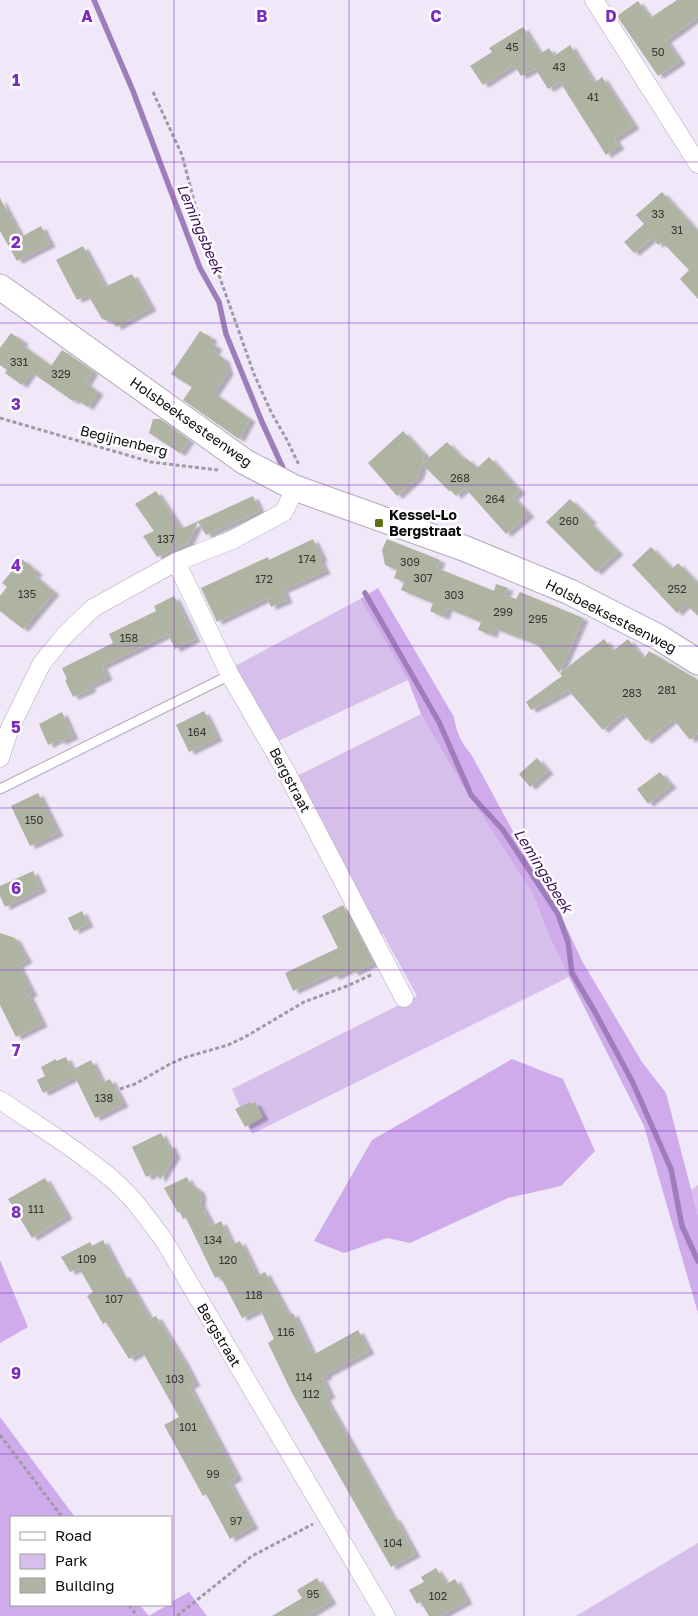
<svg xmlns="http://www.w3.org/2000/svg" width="698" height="1616" viewBox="0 0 698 1616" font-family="'Golos Text',sans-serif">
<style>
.green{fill:#d7bfeb}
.forest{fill:#cfabeb}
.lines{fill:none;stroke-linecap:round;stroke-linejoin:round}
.stream{stroke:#9f7dba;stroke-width:5.5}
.building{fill:#afb3a2;filter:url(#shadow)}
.lane-casing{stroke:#b1a9b9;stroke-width:11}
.street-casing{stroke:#b1a9b9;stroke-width:19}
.secondary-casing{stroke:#b1a9b9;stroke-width:27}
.path{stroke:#a099a6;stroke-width:3;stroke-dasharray:4 2.5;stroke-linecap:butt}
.lane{stroke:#fff;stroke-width:9}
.street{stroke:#fff;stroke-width:18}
.secondary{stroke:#fff;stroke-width:25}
.grid{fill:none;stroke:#7b2cbf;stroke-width:1;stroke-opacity:0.55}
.poi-dot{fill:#5f6f1a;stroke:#fff;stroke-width:2}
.labels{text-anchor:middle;stroke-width:5;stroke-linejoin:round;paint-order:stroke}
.number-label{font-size:11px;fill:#363534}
.street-label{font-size:14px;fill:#0e0b10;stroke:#fff}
.poi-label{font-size:14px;font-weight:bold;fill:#0e0b10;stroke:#fff;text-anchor:start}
.water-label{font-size:15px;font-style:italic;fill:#42135e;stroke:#fff}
.grid-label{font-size:16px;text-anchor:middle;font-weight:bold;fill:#7b2cbf;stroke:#fff;stroke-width:5;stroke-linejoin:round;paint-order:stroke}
</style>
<defs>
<filter id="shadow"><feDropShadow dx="5.5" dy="3" stdDeviation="1" flood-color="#0004"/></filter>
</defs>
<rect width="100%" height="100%" fill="#f0e7f8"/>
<g class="green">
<polygon points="360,599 408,680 276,742 233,667"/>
<polygon points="421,714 459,780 533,894 547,931 569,977 252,1134 232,1089 417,996 383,934 377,937 295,777"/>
<polygon points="698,1185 698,1216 691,1190"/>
<polygon points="698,1543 698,1616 576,1616"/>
</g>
<g class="forest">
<path d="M378 588 454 717C456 731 461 743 471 754L527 857 560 913 582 961 642 1062 666 1093 698 1216V1313L644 1126 569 977 547 931 533 894 459 780 421 714 408 680 360 599Z"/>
<polygon points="512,1059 563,1079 595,1151 561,1186 508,1198 410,1243 387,1238 344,1253 314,1241 372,1140"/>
<polygon points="0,1260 28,1327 0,1343"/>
<polygon points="0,1417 75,1517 11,1517 11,1605 140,1605 149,1616 0,1616"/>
<polygon points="189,1592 207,1616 149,1616 167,1605 171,1605 171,1602"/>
</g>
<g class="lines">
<g class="stream">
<polyline points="94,0 133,91 200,268 219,302 226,334 262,422 283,468"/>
<polyline points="365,593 439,722 471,795 503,830 558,914 568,942 572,973 595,1012 632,1081 671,1169 682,1226 698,1261"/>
</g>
</g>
<g class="building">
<polygon points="677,0 698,0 698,17 666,40 680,61 658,76 617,16 638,1 650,18"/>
<polygon points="523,27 540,54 549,48 554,56 570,45 594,83 602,77 634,126 614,139 619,146 606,155 560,82 548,89 535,68 521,76 514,65 483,85 470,66 492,52 489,48"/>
<polygon points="662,192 698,232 698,299 680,279 689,270 662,242 658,245 652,238 634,253 624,242 644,224 636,215"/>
<polygon points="0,198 21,237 41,226 50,244 17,261 0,231"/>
<polygon points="83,246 105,287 132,274 151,308 116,327 114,323 102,319 88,295 77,300 56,260"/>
<polygon points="200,331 212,338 210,342 217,347 214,352 224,359 228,372 214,393 250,419 239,439 183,400 192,387 171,374"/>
<polygon points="11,333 23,341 21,344 51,366 62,350 93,371 86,383 98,392 88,407 77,400 73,401 31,372 22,385 5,373 7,370 0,365 0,348"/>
<polygon points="153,419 160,419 189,440 180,453 149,433"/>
<polygon points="403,431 425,455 418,477 397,496 368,463"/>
<polygon points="447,442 464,460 466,458 477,468 489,457 520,491 513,497 529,514 506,534 465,488 456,496 451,490 449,491 422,464"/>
<polygon points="156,491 181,529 253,496 260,511 206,535 198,522 188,543 157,557 143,536 154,531 135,504"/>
<polygon points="570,499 591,520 589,522 618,552 596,572 546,522"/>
<polygon points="313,539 322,558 320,560 325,571 283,590 287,600 271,607 267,598 217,622 201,588 268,557 269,560"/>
<polygon points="387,539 440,560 437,568 494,591 496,584 508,588 505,595 516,599 520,592 583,618 559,673 538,645 494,628 492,635 478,630 481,622 447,608 444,617 430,611 433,603 401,590 404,582 394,578 397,570 385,565 382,550"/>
<polygon points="651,547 672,569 678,563 698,584 698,616 686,604 677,613 632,565"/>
<polygon points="22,559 37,572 34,575 54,592 23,629 0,611 0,596 7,587 2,583"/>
<polygon points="174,596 195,639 175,649 168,634 102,666 107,677 89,686 91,689 73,697 65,680 67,679 62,668 113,643 109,634 156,611 154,606"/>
<polygon points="604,639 613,651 628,639 644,659 649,651 698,680 698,733 690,740 673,719 646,741 623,713 603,730 568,690 531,710 526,702 562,676 560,673"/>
<polygon points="204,711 217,738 189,752 176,725"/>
<polygon points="62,712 73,736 60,742 59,739 48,745 39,724"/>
<polygon points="537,758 548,771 530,787 519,774"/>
<polygon points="660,772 671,785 648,804 637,789"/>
<polygon points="38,793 58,833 30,846 11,806"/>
<polygon points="33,871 41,889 5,907 0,896 0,886"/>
<polygon points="343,905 374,963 353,973 351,969 334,977 332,973 293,991 285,973 338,948 322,916"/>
<polygon points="82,911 88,924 74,931 68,918"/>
<polygon points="0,933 15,938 27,960 18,965 32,993 28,995 42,1024 16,1037 0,1005"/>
<polygon points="66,1057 72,1070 91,1060 102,1083 110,1079 123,1104 95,1118 75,1077 43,1093 37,1080 45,1076 41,1067 56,1059 56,1061"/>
<polygon points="250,1102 251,1104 255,1102 263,1117 245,1127 235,1109"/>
<polygon points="161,1133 167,1145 170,1144 175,1155 160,1180 157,1172 146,1177 132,1147"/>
<polygon points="187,1177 189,1182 199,1190 201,1196 200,1203 212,1226 221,1221 232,1245 240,1241 257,1276 265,1272 288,1315 293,1313 313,1355 358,1330 369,1351 326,1374 327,1376 322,1378 330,1395 325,1398 393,1518 395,1517 415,1554 391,1567 292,1393 268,1343 274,1339 260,1309 242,1318 220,1276 215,1278 186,1218 183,1219 180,1212 178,1213 164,1188"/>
<polygon points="45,1178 67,1216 32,1238 8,1199"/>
<polygon points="103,1240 122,1276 124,1274 150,1319 156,1316 183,1360 195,1383 189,1386 237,1477 229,1482 253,1526 230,1539 206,1494 203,1496 164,1425 179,1417 142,1351 129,1359 106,1322 103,1324 87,1296 93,1292 79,1268 70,1272 61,1257 90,1242 92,1246"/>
<polygon points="436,1568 446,1584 455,1579 467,1601 440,1616 429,1616 420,1601 417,1604 409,1590 424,1582 421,1577"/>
<polygon points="317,1578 331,1601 307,1616 272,1616 302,1598 297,1590"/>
</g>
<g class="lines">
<g class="lane-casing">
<polyline id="lane" points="0,789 230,675"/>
</g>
<g class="street-casing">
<g id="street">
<polyline points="594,0 698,164"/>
<polyline points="176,562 230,675 284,768 404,998"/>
<polyline points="0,758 10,728 42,663 65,635 93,608 176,562 232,540 284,512 295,488"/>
<path d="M0 1100C38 1126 78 1150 113 1180 134 1198 149 1220 165 1242L386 1616"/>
</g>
</g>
<g class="secondary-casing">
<polyline id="secondary" points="0,287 245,462 295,488 466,549 570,592 660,638 698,662"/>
</g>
<g class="path">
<polyline points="153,92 182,155 198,216 254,374 271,412 287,440 299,465"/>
<polyline points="0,418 151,462 218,470"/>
<polyline points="120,1089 135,1084 170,1064 183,1058 228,1045 245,1037 304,1002 347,986 373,974"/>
<polyline points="0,1435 62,1517"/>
<polyline points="129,1605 137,1616"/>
<polyline points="177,1616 252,1556 313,1524"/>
</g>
<use href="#lane" class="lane"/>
<use href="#street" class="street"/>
<use href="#secondary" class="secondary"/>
</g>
<path class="grid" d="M174 0V1616M349 0V1616M524 0V1616M0 162H698M0 323H698M0 485H698M0 646H698M0 808H698M0 970H698M0 1131H698M0 1293H698M0 1454H698"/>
<rect class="poi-dot" x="374" y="518" width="10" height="10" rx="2.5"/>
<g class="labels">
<g class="number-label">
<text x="512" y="51">45</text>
<text x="658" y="56">50</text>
<text x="559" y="71">43</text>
<text x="593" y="101">41</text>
<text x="658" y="218">33</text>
<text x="677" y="234">31</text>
<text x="19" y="366">331</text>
<text x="61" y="378">329</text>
<text x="460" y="482">268</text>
<text x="495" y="503">264</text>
<text x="569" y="525">260</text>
<text x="166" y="543">137</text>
<text x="307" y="563">174</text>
<text x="410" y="566">309</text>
<text x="423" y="582">307</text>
<text x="264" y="583">172</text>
<text x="677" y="593">252</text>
<text x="27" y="598">135</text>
<text x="454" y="599">303</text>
<text x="503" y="616">299</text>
<text x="538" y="623">295</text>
<text x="129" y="642">158</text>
<text x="667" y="694">281</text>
<text x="632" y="697">283</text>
<text x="197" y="736">164</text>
<text x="34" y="824">150</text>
<text x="104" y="1102">138</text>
<text x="36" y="1213">111</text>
<text x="213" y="1244">134</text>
<text x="87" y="1263">109</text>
<text x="228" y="1264">120</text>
<text x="254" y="1299">118</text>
<text x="114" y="1303">107</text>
<text x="286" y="1336">116</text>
<text x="304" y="1381">114</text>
<text x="175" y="1383">103</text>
<text x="311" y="1398">112</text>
<text x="188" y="1431">101</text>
<text x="213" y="1478">99</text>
<text x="236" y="1525">97</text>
<text x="393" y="1547">104</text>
<text x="313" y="1598">95</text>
<text x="438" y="1600">102</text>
</g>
<g class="street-label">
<text transform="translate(191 422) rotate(35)" y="5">Holsbeeksesteenweg</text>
<text transform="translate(124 441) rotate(14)" y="5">Begijnenberg</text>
<text transform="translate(611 616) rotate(27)" y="5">Holsbeeksesteenweg</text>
<text transform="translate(290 780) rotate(62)" y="5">Bergstraat</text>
<text transform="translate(219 1335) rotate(59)" y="5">Bergstraat</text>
</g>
<g class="poi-label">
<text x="389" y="520">Kessel-Lo<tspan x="389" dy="16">Bergstraat</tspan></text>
</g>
<g class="water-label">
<text transform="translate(200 229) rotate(67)" y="5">Lemingsbeek</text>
<text transform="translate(543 871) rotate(58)" y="5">Lemingsbeek</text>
</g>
</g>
<g class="grid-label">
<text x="87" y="22">A</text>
<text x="262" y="22">B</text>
<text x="436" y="22">C</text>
<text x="611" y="22">D</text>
<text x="16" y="86">1</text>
<text x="16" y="248">2</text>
<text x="16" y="410">3</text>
<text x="16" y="571">4</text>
<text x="16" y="733">5</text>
<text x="16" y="894">6</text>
<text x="16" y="1056">7</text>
<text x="16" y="1218">8</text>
<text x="16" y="1379">9</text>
</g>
<rect x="10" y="1516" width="162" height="90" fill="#ffffff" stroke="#9f9d9f"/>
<rect x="20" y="1532" width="25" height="8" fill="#ffffff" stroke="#9f9d9f"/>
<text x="55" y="1541" font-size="15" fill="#0e0b10">Road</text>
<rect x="20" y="1554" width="25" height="15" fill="#d7bfeb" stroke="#9f9d9f"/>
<text x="55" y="1566" font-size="15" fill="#0e0b10">Park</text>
<rect x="20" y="1578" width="25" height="15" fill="#afb3a2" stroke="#9f9d9f"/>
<text x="55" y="1591" font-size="15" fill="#0e0b10">Building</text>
</svg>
